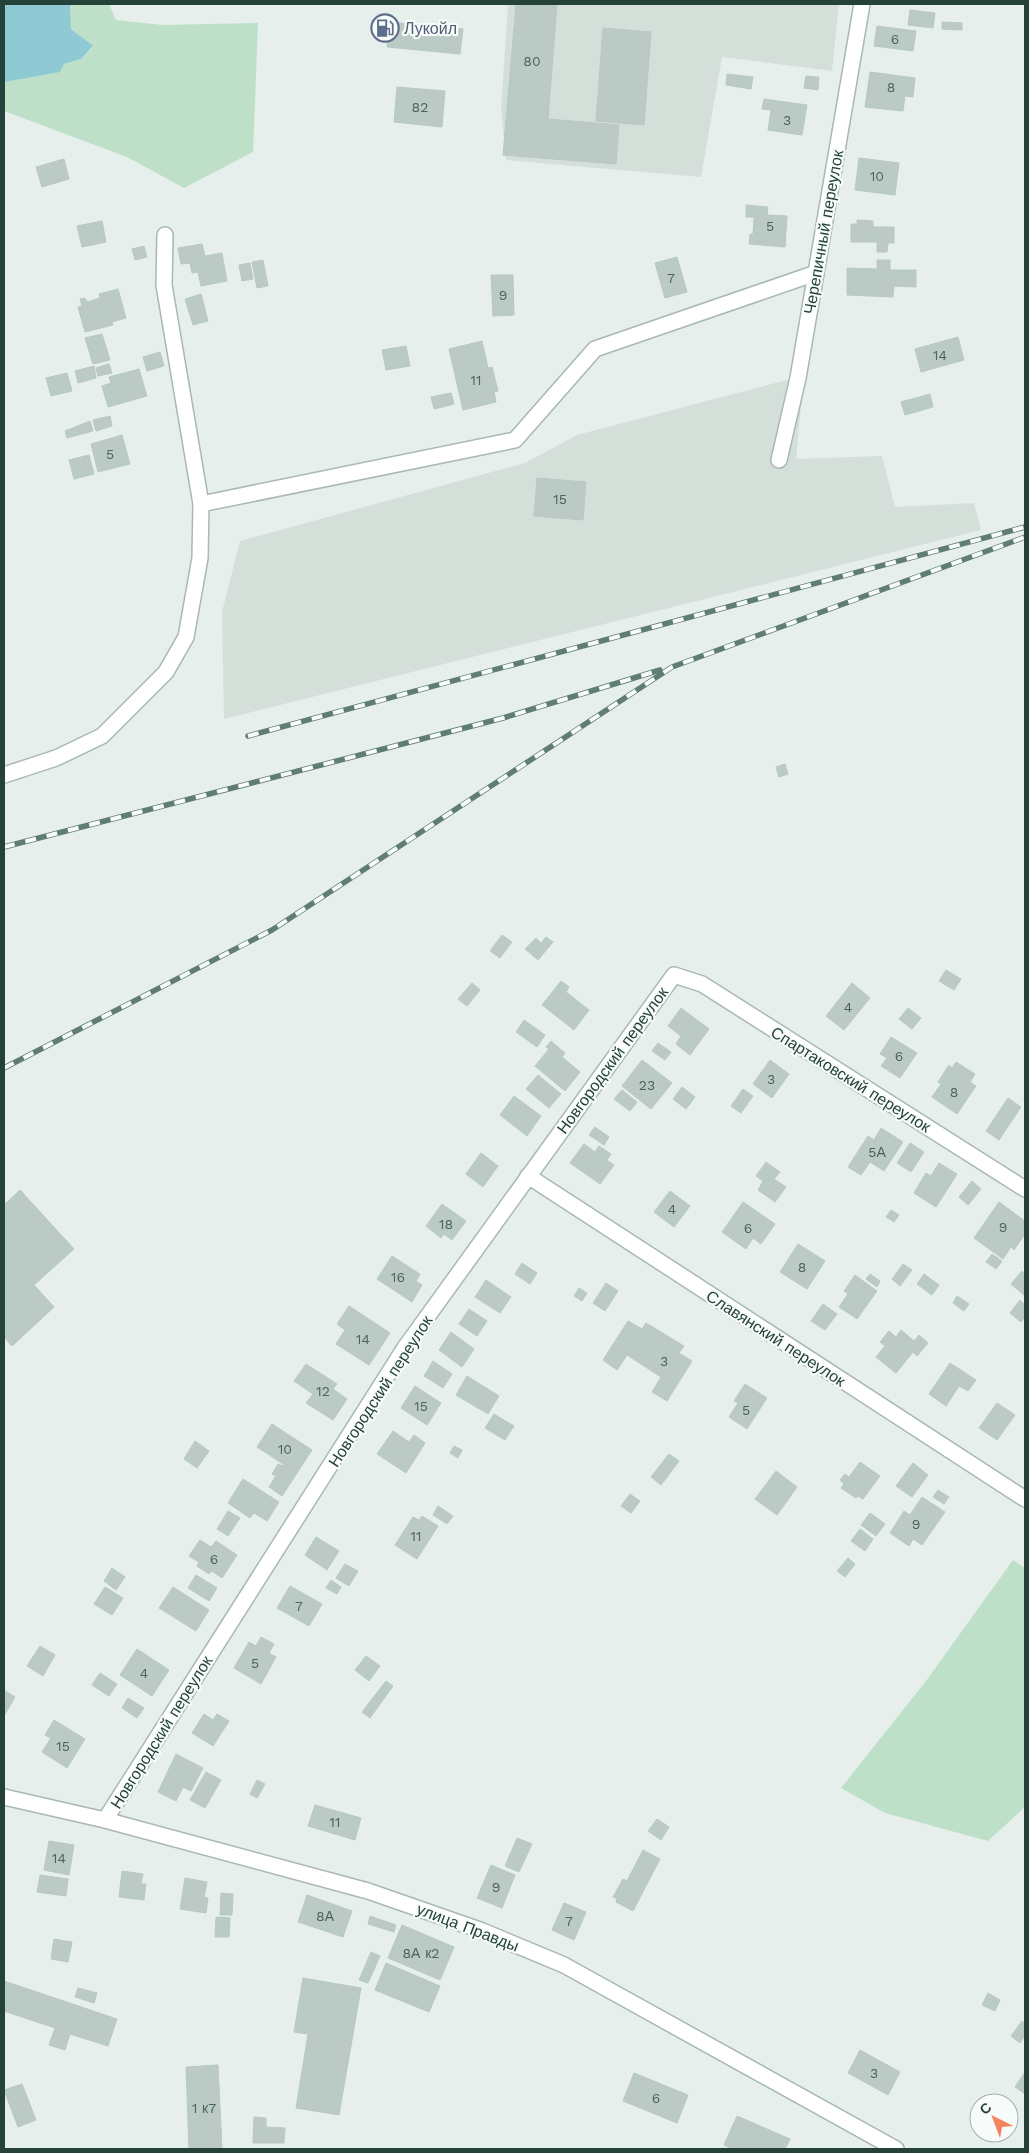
<svg xmlns="http://www.w3.org/2000/svg" width="1029" height="2153" viewBox="0 0 1029 2153" font-family="'Work Sans',sans-serif">
<style>
.built{fill:#d4dfda}
.green{fill:#bfe0c8}
.water{fill:#8ec9d4}
.building{fill:#bbcac4;stroke:#b8c9c2}
.lines{fill:none;stroke-linecap:round;stroke-linejoin:round}
.minor-casing{stroke:#a8b8b2;stroke-width:18}
.minor{stroke:#fff;stroke-width:15}
.rail-casing{stroke:#5f7d75;stroke-width:5.5}
.rail{stroke:#f7fbf9;stroke-width:4;stroke-dasharray:11;stroke-linecap:butt}
.labels{text-anchor:middle;stroke-width:4.5;stroke-linejoin:round;paint-order:stroke}
.number-label{font-size:14px;fill:#4a645c}
.service-label{font-size:16px;fill:#4e5e75;stroke:#f7fbf9;text-anchor:start}
.street-label{font-size:16px;fill:#24423a;stroke:#f7fbf9}
</style>
<rect width="100%" height="100%" fill="#e6efeb"/>
<g class="built">
<polygon points="508,4 839,4 832,71 722,57 701,177 506,160 501,109"/>
<polygon points="787,380 803,385 796,459 882,456 895,507 974,503 981,530 224,719 222,612 240,541 525,463 577,435"/>
</g>
<g class="green">
<polygon points="70,4 109,4 116,20 163,25 258,23 253,152 184,188 127,157 4,111 4,82 81,59 93,47 71,29"/>
<polygon points="1013,1560 1025,1568 1025,1807 988,1841 885,1813 841,1788 926,1681"/>
</g>
<polygon class="water" points="4,4 70,4 71,29 93,46 81,59 64,64 60,72 4,82"/>
<g class="building">
<polygon points="516,4 557,4 548,119 619,125 616,164 503,155"/>
<polygon points="910,10 935,13 933,28 908,25"/>
<polygon points="389,22 463,29 460,54 387,47"/>
<polygon points="942,22 962,23 962,30 942,29"/>
<polygon points="877,26 916,31 913,51 874,46"/>
<polygon points="603,28 651,32 644,125 596,121"/>
<polygon points="870,72 915,78 913,97 905,96 903,111 865,107"/>
<polygon points="727,74 753,77 751,89 726,85"/>
<polygon points="806,76 819,77 818,90 804,88"/>
<polygon points="397,87 445,91 442,127 394,122"/>
<polygon points="764,99 807,105 802,135 768,130 771,110 762,109"/>
<polygon points="859,158 899,163 895,195 855,190"/>
<polygon points="64,159 69,179 42,187 36,167"/>
<polygon points="746,205 768,207 767,215 787,216 785,247 749,244 750,234 753,234 754,217 746,217"/>
<polygon points="857,220 873,221 873,227 894,227 894,243 888,243 887,252 877,252 877,242 851,242 851,224 857,224"/>
<polygon points="102,221 106,242 82,247 77,226"/>
<polygon points="202,244 205,256 222,253 227,281 201,286 198,272 192,273 190,263 181,264 178,248"/>
<polygon points="144,246 147,257 135,260 132,249"/>
<polygon points="677,257 687,292 665,298 655,263"/>
<polygon points="263,260 268,286 257,288 252,262"/>
<polygon points="877,260 890,260 890,270 916,270 916,287 894,286 893,297 847,295 847,268 877,269"/>
<polygon points="250,263 253,279 242,281 239,265"/>
<polygon points="491,275 513,275 514,315 493,316"/>
<polygon points="118,289 126,318 112,322 113,325 85,332 78,307 82,306 80,299 85,298 87,302 100,298 99,294"/>
<polygon points="201,294 208,321 193,325 185,299"/>
<polygon points="102,334 110,360 93,364 85,338"/>
<polygon points="958,337 964,360 921,372 915,349"/>
<polygon points="482,341 488,368 492,367 498,391 494,392 496,402 463,410 449,349"/>
<polygon points="406,346 410,366 386,370 382,350"/>
<polygon points="160,352 164,366 147,371 143,357"/>
<polygon points="109,364 112,373 98,376 96,368"/>
<polygon points="94,366 96,378 78,383 75,371"/>
<polygon points="139,369 147,396 108,407 102,386 111,383 109,377"/>
<polygon points="67,373 72,391 51,396 46,378"/>
<polygon points="451,393 454,404 434,409 431,397"/>
<polygon points="930,394 933,407 905,415 901,402"/>
<polygon points="110,416 112,426 96,431 93,420"/>
<polygon points="90,421 93,431 67,438 65,431"/>
<polygon points="122,435 130,464 98,472 91,444"/>
<polygon points="89,455 94,474 74,479 69,460"/>
<polygon points="537,478 586,482 583,520 534,516"/>
<polygon points="785,764 788,774 779,777 776,767"/>
<polygon points="502,935 512,942 500,958 490,951"/>
<polygon points="546,937 553,942 538,960 525,949 536,938 541,943"/>
<polygon points="946,970 961,979 954,990 939,981"/>
<polygon points="561,981 569,987 566,992 589,1010 574,1030 542,1005"/>
<polygon points="472,983 480,990 467,1006 458,999"/>
<polygon points="852,983 870,998 844,1030 826,1016"/>
<polygon points="681,1008 709,1029 690,1055 676,1044 681,1036 668,1026"/>
<polygon points="908,1008 921,1018 912,1029 899,1019"/>
<polygon points="524,1020 545,1035 537,1047 516,1032"/>
<polygon points="891,1037 917,1053 900,1078 881,1066 887,1058 880,1054"/>
<polygon points="551,1041 565,1053 562,1057 580,1072 565,1091 535,1066 549,1049 546,1047"/>
<polygon points="658,1043 671,1052 665,1060 652,1051"/>
<polygon points="642,1060 672,1083 651,1109 622,1086"/>
<polygon points="770,1060 789,1074 772,1098 753,1084"/>
<polygon points="956,1062 975,1074 970,1082 976,1086 957,1114 932,1097 941,1084 938,1082 949,1065 952,1068"/>
<polygon points="538,1075 561,1094 549,1108 526,1089"/>
<polygon points="682,1087 695,1097 686,1109 673,1099"/>
<polygon points="743,1089 753,1096 741,1113 731,1106"/>
<polygon points="622,1090 637,1102 630,1111 614,1099"/>
<polygon points="514,1096 541,1116 527,1136 500,1115"/>
<polygon points="1008,1098 1021,1107 999,1140 986,1131"/>
<polygon points="595,1127 609,1137 604,1145 589,1135"/>
<polygon points="881,1128 903,1142 884,1171 870,1162 861,1175 848,1167 868,1136 874,1140"/>
<polygon points="910,1143 924,1152 911,1172 897,1163"/>
<polygon points="584,1144 595,1152 599,1146 611,1154 607,1160 614,1165 600,1184 570,1163"/>
<polygon points="481,1153 498,1166 483,1187 466,1174"/>
<polygon points="766,1162 780,1172 774,1179 786,1187 775,1202 758,1190 763,1181 756,1176"/>
<polygon points="939,1163 957,1174 936,1207 914,1193 926,1173 931,1176"/>
<polygon points="972,1181 981,1189 968,1205 959,1197"/>
<polygon points="20,1190 74,1249 34,1285 54,1307 12,1346 4,1337 4,1205"/>
<polygon points="670,1191 690,1206 674,1227 654,1212"/>
<polygon points="743,1202 775,1224 761,1244 753,1238 746,1249 722,1232"/>
<polygon points="999,1202 1025,1221 1025,1234 1014,1250 1011,1247 1003,1259 974,1238"/>
<polygon points="442,1204 466,1221 452,1240 444,1234 441,1238 426,1226"/>
<polygon points="891,1210 899,1215 894,1222 886,1217"/>
<polygon points="798,1244 825,1261 807,1289 780,1272"/>
<polygon points="992,1254 1002,1261 996,1269 986,1262"/>
<polygon points="392,1256 420,1274 416,1281 422,1285 412,1302 377,1279"/>
<polygon points="522,1263 537,1273 530,1284 515,1274"/>
<polygon points="903,1264 912,1270 900,1286 892,1279"/>
<polygon points="1022,1271 1025,1274 1025,1296 1011,1284"/>
<polygon points="870,1274 880,1281 877,1287 866,1279"/>
<polygon points="924,1274 939,1285 932,1295 917,1284"/>
<polygon points="855,1275 877,1291 857,1319 839,1307 848,1294 844,1291"/>
<polygon points="486,1280 511,1297 500,1313 475,1297"/>
<polygon points="606,1283 618,1291 605,1311 593,1303"/>
<polygon points="579,1288 587,1293 582,1301 574,1296"/>
<polygon points="957,1296 969,1304 964,1311 953,1303"/>
<polygon points="1020,1300 1025,1305 1025,1317 1021,1322 1010,1313"/>
<polygon points="823,1304 837,1314 825,1330 811,1321"/>
<polygon points="349,1306 390,1333 369,1365 336,1344 345,1330 337,1324"/>
<polygon points="469,1309 487,1321 477,1336 459,1324"/>
<polygon points="628,1321 642,1329 646,1323 684,1346 679,1353 692,1361 667,1401 652,1392 661,1377 627,1355 617,1370 603,1360"/>
<polygon points="901,1330 914,1341 919,1335 928,1343 917,1356 913,1352 896,1373 876,1357 885,1346 880,1342 889,1331 896,1337"/>
<polygon points="451,1332 474,1349 462,1367 439,1350"/>
<polygon points="433,1361 452,1374 443,1388 424,1376"/>
<polygon points="950,1363 976,1380 968,1391 959,1386 946,1406 929,1394"/>
<polygon points="306,1364 337,1384 333,1389 347,1399 333,1420 306,1403 313,1394 294,1381"/>
<polygon points="467,1376 499,1396 488,1414 456,1395"/>
<polygon points="745,1384 767,1398 747,1429 729,1417 738,1403 734,1401"/>
<polygon points="415,1386 441,1403 427,1425 401,1408"/>
<polygon points="997,1403 1015,1415 997,1440 979,1428"/>
<polygon points="494,1414 514,1426 505,1440 485,1428"/>
<polygon points="272,1424 312,1450 297,1473 257,1447"/>
<polygon points="393,1431 409,1442 414,1435 425,1443 406,1473 377,1454"/>
<polygon points="195,1441 209,1451 197,1468 184,1459"/>
<polygon points="454,1446 462,1450 458,1458 450,1453"/>
<polygon points="669,1454 679,1461 661,1485 651,1477"/>
<polygon points="860,1462 880,1476 863,1499 858,1496 856,1498 841,1488 844,1484 840,1480 845,1474 849,1477"/>
<polygon points="913,1463 928,1475 912,1497 896,1486"/>
<polygon points="278,1464 283,1466 284,1464 297,1473 282,1496 269,1487 276,1476 272,1474"/>
<polygon points="776,1471 797,1487 777,1515 755,1499"/>
<polygon points="243,1479 279,1502 267,1521 254,1513 250,1518 228,1503"/>
<polygon points="938,1490 949,1497 944,1504 933,1497"/>
<polygon points="630,1494 640,1501 631,1513 621,1506"/>
<polygon points="922,1497 945,1512 922,1545 913,1539 909,1546 890,1533 904,1511 910,1515"/>
<polygon points="438,1506 453,1516 447,1524 433,1515"/>
<polygon points="228,1511 240,1518 228,1536 217,1529"/>
<polygon points="870,1513 885,1524 876,1536 861,1525"/>
<polygon points="422,1516 438,1526 417,1559 395,1545 413,1517 419,1520"/>
<polygon points="860,1529 873,1539 865,1551 851,1541"/>
<polygon points="316,1537 339,1551 327,1570 305,1555"/>
<polygon points="200,1540 211,1547 216,1541 237,1555 222,1578 212,1571 209,1574 197,1566 199,1562 189,1556"/>
<polygon points="848,1558 855,1564 845,1577 837,1571"/>
<polygon points="345,1564 358,1571 349,1586 336,1578"/>
<polygon points="112,1568 125,1577 116,1590 104,1581"/>
<polygon points="196,1575 217,1588 209,1601 188,1588"/>
<polygon points="331,1580 341,1587 337,1594 326,1588"/>
<polygon points="290,1586 322,1604 309,1626 277,1608"/>
<polygon points="105,1587 123,1598 112,1615 94,1604"/>
<polygon points="173,1587 209,1610 196,1631 159,1608"/>
<polygon points="261,1637 274,1644 269,1653 276,1657 261,1684 234,1668 249,1642 256,1646"/>
<polygon points="40,1646 55,1655 43,1676 27,1666"/>
<polygon points="137,1649 169,1670 152,1696 120,1675"/>
<polygon points="366,1656 380,1666 369,1681 355,1670"/>
<polygon points="100,1673 117,1684 109,1696 92,1685"/>
<polygon points="386,1681 393,1686 370,1718 362,1712"/>
<polygon points="4,1690 15,1697 4,1716"/>
<polygon points="128,1698 144,1708 137,1718 122,1708"/>
<polygon points="204,1714 213,1720 217,1714 229,1721 213,1746 192,1733"/>
<polygon points="54,1720 85,1739 67,1768 42,1752 51,1738 45,1735"/>
<polygon points="176,1754 203,1768 191,1791 183,1787 176,1801 158,1792"/>
<polygon points="206,1772 221,1780 205,1808 190,1800"/>
<polygon points="257,1780 265,1784 257,1798 250,1794"/>
<polygon points="315,1805 361,1818 355,1840 308,1826"/>
<polygon points="657,1819 669,1827 661,1840 648,1831"/>
<polygon points="517,1838 532,1844 519,1872 505,1866"/>
<polygon points="49,1841 74,1845 69,1875 44,1870"/>
<polygon points="643,1850 660,1859 633,1911 616,1902 617,1899 613,1897 623,1879 627,1881"/>
<polygon points="491,1865 515,1875 502,1908 477,1898"/>
<polygon points="122,1871 143,1874 141,1884 146,1884 144,1900 119,1897"/>
<polygon points="40,1875 68,1879 66,1896 37,1892"/>
<polygon points="185,1878 207,1882 204,1897 208,1898 206,1913 180,1909"/>
<polygon points="221,1893 233,1894 232,1915 220,1915"/>
<polygon points="307,1895 352,1911 343,1937 298,1922"/>
<polygon points="564,1903 586,1912 574,1940 552,1930"/>
<polygon points="370,1916 396,1925 394,1932 368,1924"/>
<polygon points="216,1917 230,1918 229,1937 215,1937"/>
<polygon points="402,1925 454,1947 440,1980 388,1958"/>
<polygon points="54,1939 72,1942 68,1962 51,1959"/>
<polygon points="371,1952 380,1956 368,1983 359,1980"/>
<polygon points="386,1963 440,1986 429,2012 375,1990"/>
<polygon points="303,1978 361,1988 339,2115 296,2108 308,2034 294,2032"/>
<polygon points="4,1981 117,2019 108,2046 70,2034 65,2050 49,2045 55,2028 4,2011"/>
<polygon points="78,1988 97,1993 94,2003 75,1997"/>
<polygon points="988,1993 1000,2000 995,2011 982,2005"/>
<polygon points="1022,2021 1025,2024 1025,2035 1020,2043 1011,2036"/>
<polygon points="860,2050 900,2072 888,2095 848,2073"/>
<polygon points="218,2065 222,2149 189,2149 186,2067"/>
<polygon points="1025,2072 1025,2094 1015,2087"/>
<polygon points="634,2073 688,2095 677,2123 623,2101"/>
<polygon points="22,2084 36,2120 18,2127 4,2090"/>
<polygon points="737,2116 790,2139 785,2149 733,2149 724,2145"/>
<polygon points="254,2117 266,2118 266,2127 285,2128 284,2143 253,2143"/>
</g>
<g class="lines">
<g class="minor-casing">
<g id="minor">
<polyline points="779,460 798,378 862,4"/>
<polyline points="201,504 515,440 595,349 816,273"/>
<polyline points="4,775 56,758 102,736 166,672 186,637 200,558 201,504 164,285 165,235"/>
<polyline points="528,1176 1025,1499"/>
<polyline points="4,1797 105,1820 368,1891 480,1930 564,1965 896,2149"/>
<polyline points="105,1820 404,1349 674,975 702,984 1025,1189"/>
</g>
</g>
<use href="#minor" class="minor"/>
<g class="rail-casing">
<g id="rail">
<polyline points="248,736 1025,527"/>
<polyline points="4,847 503,718 660,670"/>
<polyline points="4,1068 272,930 672,667 1025,537"/>
</g>
</g>
<use href="#rail" class="rail"/>
</g>
<defs>
<g id="fuel-ring" transform="scale(1.4375)"><circle r="9.5" fill="#f7fbf9" stroke="#5c6f8a" stroke-width="1.5"/><path d="M-5.5-6h7V0h2V4h1.3V-2.5L3-4.5l.8-.8L6-3V5H2.5V1h-1V6h-7ZM-4.2-4.7v3.2H.2V-4.7Z" fill="#5c6f8a"/></g>
</defs>
<g fill-rule="evenodd">
<use href="#fuel-ring" x="385" y="28"/>
</g>
<g class="labels">
<g class="number-label">
<text x="895" y="44">6</text>
<text x="532" y="66">80</text>
<text x="891" y="92">8</text>
<text x="420" y="112">82</text>
<text x="787" y="125">3</text>
<text x="877" y="181">10</text>
<text x="770" y="231">5</text>
<text x="671" y="283">7</text>
<text x="503" y="300">9</text>
<text x="940" y="360">14</text>
<text x="476" y="385">11</text>
<text x="110" y="459">5</text>
<text x="560" y="504">15</text>
<text x="848" y="1012">4</text>
<text x="899" y="1061">6</text>
<text x="771" y="1084">3</text>
<text x="647" y="1090">23</text>
<text x="954" y="1097">8</text>
<text x="877" y="1157">5А</text>
<text x="672" y="1214">4</text>
<text x="446" y="1229">18</text>
<text x="1003" y="1232">9</text>
<text x="748" y="1233">6</text>
<text x="802" y="1272">8</text>
<text x="398" y="1282">16</text>
<text x="363" y="1344">14</text>
<text x="664" y="1366">3</text>
<text x="323" y="1396">12</text>
<text x="421" y="1411">15</text>
<text x="746" y="1415">5</text>
<text x="285" y="1454">10</text>
<text x="916" y="1529">9</text>
<text x="416" y="1541">11</text>
<text x="214" y="1564">6</text>
<text x="299" y="1611">7</text>
<text x="255" y="1668">5</text>
<text x="144" y="1678">4</text>
<text x="63" y="1751">15</text>
<text x="335" y="1827">11</text>
<text x="59" y="1863">14</text>
<text x="496" y="1892">9</text>
<text x="325" y="1921">8А</text>
<text x="569" y="1926">7</text>
<text x="421" y="1958">8А к2</text>
<text x="874" y="2078">3</text>
<text x="656" y="2103">6</text>
<text x="204" y="2113">1 к7</text>
</g>
<g class="service-label">
<text x="404" y="34">Лукойл</text>
</g>
<g class="street-label">
<text transform="translate(823 232) rotate(-80)" y="6">Черепичный переулок</text>
<text transform="translate(612 1060) rotate(-54)" y="6">Новгородский переулок</text>
<text transform="translate(851 1079) rotate(32)" y="6">Спартаковский переулок</text>
<text transform="translate(776 1338) rotate(33)" y="6">Славянский переулок</text>
<text transform="translate(380 1391) rotate(-57)" y="6">Новгородский переулок</text>
<text transform="translate(161 1732) rotate(-58)" y="6">Новгородский переулок</text>
<text transform="translate(468 1927) rotate(21)" y="6">улица Правды</text>
</g>
</g>
<rect width="1029" height="2153" fill="none" stroke="#24423a" stroke-width="10"/>
<g transform="translate(994 2118) rotate(318)"><circle r="24" fill="#f7fbf9" stroke="#a3b1ad"/>
<path d="M0-4L9 19L0 12L-9 19Z" fill="#f4845f"/>
<text y="-8" font-size="14" font-weight="bold" text-anchor="middle" fill="#24423a">С</text>
</g>
</svg>
